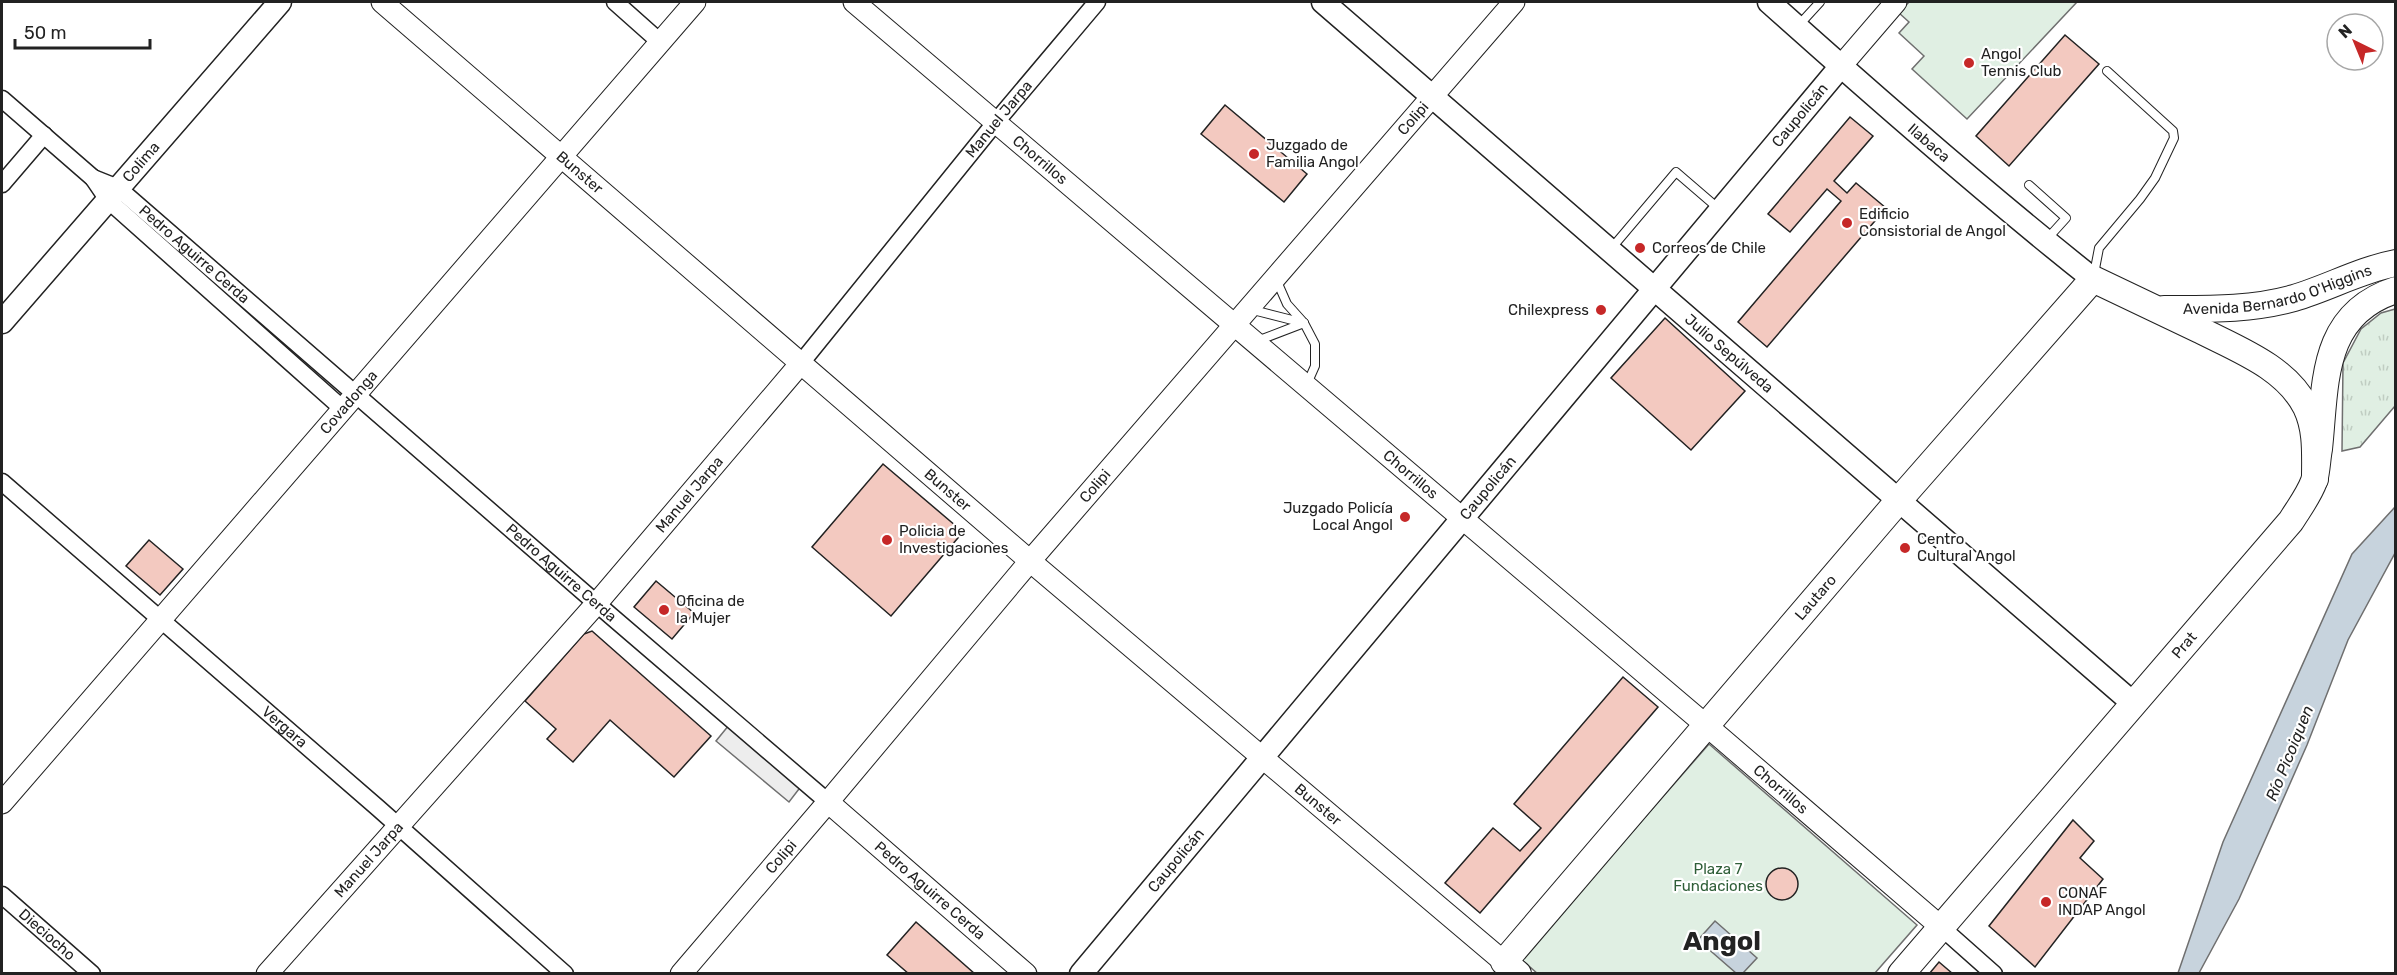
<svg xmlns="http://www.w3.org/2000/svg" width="2397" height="975" viewBox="0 0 2397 975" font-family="Rubik,sans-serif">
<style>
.grass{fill:url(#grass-tufts);stroke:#6f6f6f;stroke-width:1.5}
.park{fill:#e0efe3;stroke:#6f6f6f;stroke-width:1.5}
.parking{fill:#ededed;stroke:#6f6f6f;stroke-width:1.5}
.water{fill:#c7d3dd;stroke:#6f6f6f;stroke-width:1.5}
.building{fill:#f3c9c0;stroke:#222;stroke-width:1.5}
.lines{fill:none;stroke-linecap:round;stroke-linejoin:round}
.service-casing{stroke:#222;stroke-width:10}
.minor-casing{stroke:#222;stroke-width:19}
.tertiary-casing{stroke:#222;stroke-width:23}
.secondary-casing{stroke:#222;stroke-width:25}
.primary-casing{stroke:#222;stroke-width:28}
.service{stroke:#fff;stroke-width:8}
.minor{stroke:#fff;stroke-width:16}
.tertiary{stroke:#fff;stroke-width:21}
.secondary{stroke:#fff;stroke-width:22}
.primary{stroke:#fff;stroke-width:26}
.poi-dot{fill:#c62828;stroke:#fff;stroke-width:2}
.labels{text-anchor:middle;stroke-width:4.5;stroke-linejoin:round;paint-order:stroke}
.poi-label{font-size:15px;fill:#222;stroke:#fff;text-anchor:start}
.street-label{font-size:15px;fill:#222;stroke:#fff}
.park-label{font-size:15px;fill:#2f5e38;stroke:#fff}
.water-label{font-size:16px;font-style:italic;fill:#222;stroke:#fff}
.town-label{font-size:27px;font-weight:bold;fill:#222;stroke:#fff}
</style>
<defs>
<pattern id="grass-tufts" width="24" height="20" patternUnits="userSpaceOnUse" patternTransform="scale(1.5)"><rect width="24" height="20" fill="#e0efe3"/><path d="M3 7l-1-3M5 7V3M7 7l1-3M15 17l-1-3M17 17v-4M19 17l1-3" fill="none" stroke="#c0cdc2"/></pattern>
</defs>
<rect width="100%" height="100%" fill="#fff"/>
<polygon class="grass" points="2395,309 2395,406 2360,447 2342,451 2343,363 2361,329 2381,313"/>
<g class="park">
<polygon points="1909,2 2077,2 1967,119 1912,69 1924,56 1899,33 1909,22 1899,13"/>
<polygon points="1709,744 1917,925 1875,973 1538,974 1521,959"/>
</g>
<polygon class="parking" points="729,725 802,785 789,802 716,741"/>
<g class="water">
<polygon points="2395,507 2395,553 2348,640 2307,745 2239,899 2199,973 2178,973 2223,842 2352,554"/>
<polygon points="1715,921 1757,958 1743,973 1736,973 1698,940"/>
</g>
<g class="building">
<polygon points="2065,35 2099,64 2009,166 1976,136"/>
<polygon points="1225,105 1307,174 1284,202 1201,134"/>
<polygon points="1850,117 1873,136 1834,181 1847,193 1856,183 1886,208 1767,347 1738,322 1841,201 1827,189 1790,232 1768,214"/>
<polygon points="1665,318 1745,391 1691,450 1611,378"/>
<polygon points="883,464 963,532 891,616 812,547"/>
<polygon points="149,540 183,569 160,595 126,566"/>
<polygon points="656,581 694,613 672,639 634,607"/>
<polygon points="592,631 711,736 674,777 610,720 573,762 547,739 556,729 525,701 584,634"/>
<polygon points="1623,677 1658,707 1480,913 1445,883 1493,828 1520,851 1541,828 1514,804"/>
<polygon points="2073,820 2094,841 2080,858 2103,879 2035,967 1989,926"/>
<circle cx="1782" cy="884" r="16"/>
<polygon points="916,922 975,974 909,974 887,955"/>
<polygon points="1939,962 1953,974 1929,974"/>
</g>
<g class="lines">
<g class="service-casing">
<g id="service">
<polyline points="1798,26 1820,2"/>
<polyline points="2029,185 2066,218 2047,239"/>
<polyline points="1610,250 1676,172 1719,209"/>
<polyline points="2094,274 2099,248 2140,199 2155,178 2174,138 2173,131 2107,71"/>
<polyline points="1276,279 1287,304 1304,323 1315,344 1315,366 1307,384"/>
<polyline points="1249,309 1304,323"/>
<polyline points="1257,341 1304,323"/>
</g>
</g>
<g class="minor-casing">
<g id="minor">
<polyline points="615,2 660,42"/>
<polyline points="2,99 93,178 108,200 344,410"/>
<path id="s1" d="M93 178 118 188 611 616 828 802"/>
<polyline points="2,184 44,135"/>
<path id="s2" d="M801 363 995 123 1097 2"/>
<path id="s3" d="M2 482 378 808 565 974"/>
<path id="s4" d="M2 895 92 974"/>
<polyline points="1941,927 1994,974"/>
</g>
</g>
<g class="tertiary-casing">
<g id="tertiary">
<path id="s5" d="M382 2 1030 561 1504 962"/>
<path id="s6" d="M854 2 1721 738 1941 927"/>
<polyline points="1841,66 1896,2"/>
<path id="s7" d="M828 802 1026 974"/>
<path id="s8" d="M2 803 695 2"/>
<path id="s9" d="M267 974 597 603 801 363"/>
<path id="s10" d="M681 974 828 802 1030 561 1514 2"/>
</g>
</g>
<g class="secondary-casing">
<g id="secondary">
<path id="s11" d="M1323 2 2134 704"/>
<path id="s12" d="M1769 2C1875 97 1982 191 2093 279"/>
<path id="s13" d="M2 322 280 2"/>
<path id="s14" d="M1081 974 1841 66"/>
</g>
</g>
<g class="primary-casing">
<g id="primary">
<path id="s15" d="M2164 309C2209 309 2251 310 2294 298 2328 288 2360 270 2396 263"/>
<path id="s16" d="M1518 974 1504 962 1899 500 2093 279C2129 296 2165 313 2200 330 2237 349 2286 367 2306 407 2317 430 2315 454 2315 479"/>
<path id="s17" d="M1901 974 2291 521C2299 508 2309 495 2314 481 2317 471 2317 459 2319 449 2326 384 2320 314 2396 290"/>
</g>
</g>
<use href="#service" class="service"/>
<use href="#minor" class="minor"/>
<use href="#tertiary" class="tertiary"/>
<use href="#secondary" class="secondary"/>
<use href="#primary" class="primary"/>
</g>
<g class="poi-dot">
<circle cx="1969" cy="63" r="6"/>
<circle cx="1254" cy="154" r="6"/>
<circle cx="1847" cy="223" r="6"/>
<circle cx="1640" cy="248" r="6"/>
<circle cx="1601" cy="310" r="6"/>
<circle cx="1405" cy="517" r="6"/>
<circle cx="887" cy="540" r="6"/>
<circle cx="1905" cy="548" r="6"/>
<circle cx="664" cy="610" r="6"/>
<circle cx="2046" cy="902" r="6"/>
</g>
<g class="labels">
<g class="poi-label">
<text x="1981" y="59">Angol<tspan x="1981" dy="17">Tennis Club</tspan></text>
<text x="1266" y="150">Juzgado de<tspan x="1266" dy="17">Familia Angol</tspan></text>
<text x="1859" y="219">Edificio<tspan x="1859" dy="17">Consistorial de Angol</tspan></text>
<text x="1652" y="253">Correos de Chile</text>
<text x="1589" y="315" text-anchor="end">Chilexpress</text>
<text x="1393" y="513" text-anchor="end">Juzgado Policía<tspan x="1393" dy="17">Local Angol</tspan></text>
<text x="899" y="536">Policia de<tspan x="899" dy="17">Investigaciones</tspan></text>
<text x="1917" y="544">Centro<tspan x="1917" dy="17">Cultural Angol</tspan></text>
<text x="676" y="606">Oficina de<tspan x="676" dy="17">la Mujer</tspan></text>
<text x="2058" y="898">CONAF<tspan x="2058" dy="17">INDAP Angol</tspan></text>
</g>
<g class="street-label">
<text dy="5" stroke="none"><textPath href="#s14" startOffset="1120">Caupolicán</textPath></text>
<text dy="5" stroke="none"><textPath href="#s10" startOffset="1126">Colipi</textPath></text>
<text dy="5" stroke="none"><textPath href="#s2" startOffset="314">Manuel Jarpa</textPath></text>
<text dy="5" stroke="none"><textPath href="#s12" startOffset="213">Ilabaca</textPath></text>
<text dy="5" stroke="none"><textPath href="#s6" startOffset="244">Chorrillos</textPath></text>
<text dy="5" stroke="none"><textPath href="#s13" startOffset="212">Colima</textPath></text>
<text dy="5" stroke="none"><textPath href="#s5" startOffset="261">Bunster</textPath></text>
<text dy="5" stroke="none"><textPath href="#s1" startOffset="128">Pedro Aguirre Cerda</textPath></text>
<text dy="5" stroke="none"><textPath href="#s15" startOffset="116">Avenida Bernardo O'Higgins</textPath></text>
<text dy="5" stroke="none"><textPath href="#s11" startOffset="537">Julio Sepúlveda</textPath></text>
<text dy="5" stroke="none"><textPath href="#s8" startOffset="530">Covadonga</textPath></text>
<text dy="5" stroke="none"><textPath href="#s6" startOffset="730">Chorrillos</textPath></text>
<text dy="5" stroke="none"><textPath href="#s10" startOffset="640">Colipi</textPath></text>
<text dy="5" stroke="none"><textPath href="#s14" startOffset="634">Caupolicán</textPath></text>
<text dy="5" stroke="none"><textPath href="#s5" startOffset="747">Bunster</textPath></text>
<text dy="5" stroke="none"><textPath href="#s9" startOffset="639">Manuel Jarpa</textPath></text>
<text dy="5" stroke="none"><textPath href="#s1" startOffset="614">Pedro Aguirre Cerda</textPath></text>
<text dy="5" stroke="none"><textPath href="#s16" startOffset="498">Lautaro</textPath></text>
<text dy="5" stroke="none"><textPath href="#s17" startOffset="434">Prat</textPath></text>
<text dy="5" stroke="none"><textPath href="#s3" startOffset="374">Vergara</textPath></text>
<text dy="5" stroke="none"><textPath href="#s6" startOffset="1216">Chorrillos</textPath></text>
<text dy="5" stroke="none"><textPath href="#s5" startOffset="1233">Bunster</textPath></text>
<text dy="5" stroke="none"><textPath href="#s10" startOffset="154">Colipi</textPath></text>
<text dy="5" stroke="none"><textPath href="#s9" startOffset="153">Manuel Jarpa</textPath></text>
<text dy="5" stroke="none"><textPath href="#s14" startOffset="148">Caupolicán</textPath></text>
<text dy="5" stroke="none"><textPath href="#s7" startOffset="135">Pedro Aguirre Cerda</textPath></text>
<text dy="5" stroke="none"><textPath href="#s4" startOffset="60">Dieciocho</textPath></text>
</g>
<g class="park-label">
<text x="1718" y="874">Plaza 7<tspan x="1718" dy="17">Fundaciones</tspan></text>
</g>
<g class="water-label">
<text transform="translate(2289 753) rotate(-68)" y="6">Río Picoiquen</text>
</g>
<g class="town-label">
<text x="1722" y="950">Angol</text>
</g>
</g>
<rect width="2397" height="975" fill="none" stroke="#222222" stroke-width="6"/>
<g transform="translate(2355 42) rotate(317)"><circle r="28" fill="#ffffff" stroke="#a7a7a7" stroke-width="1.5"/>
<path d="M0-4.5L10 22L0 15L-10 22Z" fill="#c62828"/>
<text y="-9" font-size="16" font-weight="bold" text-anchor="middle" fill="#222222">N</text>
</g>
<path d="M15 39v9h135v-9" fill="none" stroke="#222222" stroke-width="3"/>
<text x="24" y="39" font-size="18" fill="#222222" stroke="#ffffff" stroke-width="4.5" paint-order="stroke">50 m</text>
</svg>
